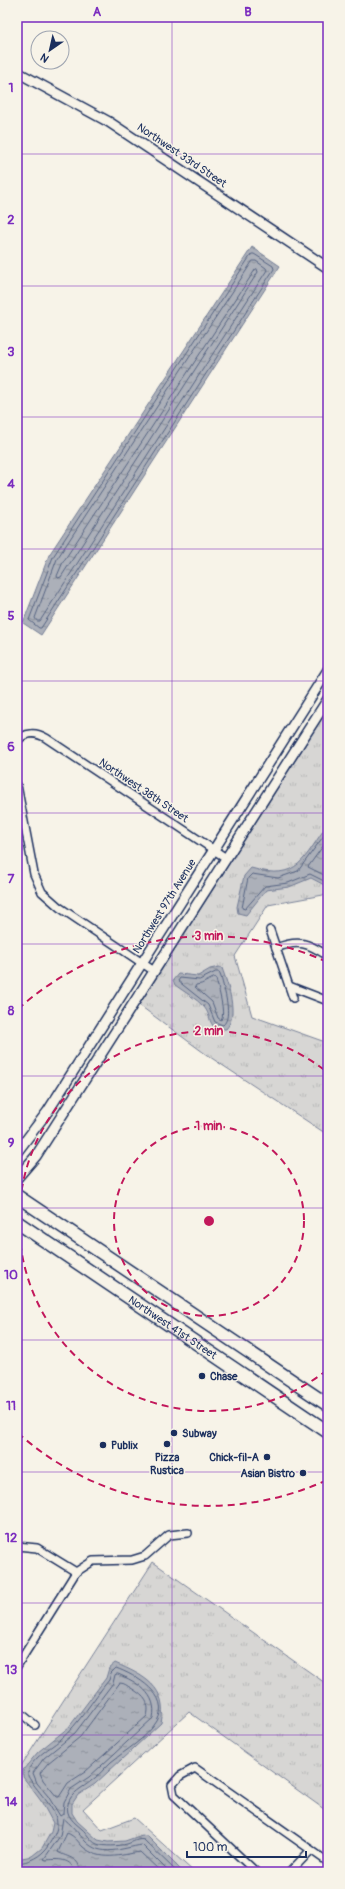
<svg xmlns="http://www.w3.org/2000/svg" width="345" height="1889" viewBox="0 0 345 1889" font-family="Pangolin,sans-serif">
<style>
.grass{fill:url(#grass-tufts);stroke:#798299}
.water{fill:url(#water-ripples);stroke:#727c95}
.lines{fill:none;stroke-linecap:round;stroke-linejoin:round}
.shore{stroke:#556382;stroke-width:1}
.minor-casing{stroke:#1b2f5e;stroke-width:10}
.tertiary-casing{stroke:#1b2f5e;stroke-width:12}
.primary-casing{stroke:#1b2f5e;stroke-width:15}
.minor{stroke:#f7f3e8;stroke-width:7}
.tertiary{stroke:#f7f3e8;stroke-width:9}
.primary{stroke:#f7f3e8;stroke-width:12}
.grid{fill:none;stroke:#7b2cbf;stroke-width:1;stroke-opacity:0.55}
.ring{fill:none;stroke:#c2185b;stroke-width:2;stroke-dasharray:7 5}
.poi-dot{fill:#1b2f5e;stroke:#f7f3e8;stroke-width:1.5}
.labels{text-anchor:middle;stroke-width:3;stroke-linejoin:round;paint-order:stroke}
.street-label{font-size:11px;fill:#1b2f5e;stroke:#f7f3e8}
.poi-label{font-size:11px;font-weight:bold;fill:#1b2f5e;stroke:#f7f3e8;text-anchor:start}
.centre{fill:#c2185b;stroke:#f7f3e8;stroke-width:2}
.ring-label{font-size:12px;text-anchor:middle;font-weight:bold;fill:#c2185b;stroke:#f7f3e8;stroke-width:3;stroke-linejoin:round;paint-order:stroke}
.neatline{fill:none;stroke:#7b2cbf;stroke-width:1.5}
.grid-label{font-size:13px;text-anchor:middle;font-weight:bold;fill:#7b2cbf}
</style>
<defs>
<pattern id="grass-tufts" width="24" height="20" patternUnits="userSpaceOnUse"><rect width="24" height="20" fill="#d7d6d4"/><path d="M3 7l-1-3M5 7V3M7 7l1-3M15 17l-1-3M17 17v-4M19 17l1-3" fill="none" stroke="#b8b8b8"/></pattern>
<pattern id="water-ripples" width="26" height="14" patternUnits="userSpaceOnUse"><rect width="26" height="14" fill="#acb0b9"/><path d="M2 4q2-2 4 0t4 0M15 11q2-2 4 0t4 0" fill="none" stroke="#8b909a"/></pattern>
</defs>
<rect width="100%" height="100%" fill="#f7f3e8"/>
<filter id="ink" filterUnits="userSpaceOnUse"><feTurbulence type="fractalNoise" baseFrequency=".025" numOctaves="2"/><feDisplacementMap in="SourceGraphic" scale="8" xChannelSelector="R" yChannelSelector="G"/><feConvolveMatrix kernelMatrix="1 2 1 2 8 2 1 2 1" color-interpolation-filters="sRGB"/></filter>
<g filter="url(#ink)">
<g class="grass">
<polygon points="328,709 328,899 323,895 268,905 235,956 252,1016 328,1043 328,1135 207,1055 139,1005"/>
<polygon points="153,1562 328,1685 328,1812 189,1712 83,1809 102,1830 134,1818 194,1872 17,1872 17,1764 21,1766"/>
</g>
<g class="water">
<polygon points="252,247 280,266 41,635 23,623 49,555"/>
<path d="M328 824V887L311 878 289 887 266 890 246 915 238 913 237 907 244 876 251 868C299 882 303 858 328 824Z"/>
<path d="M219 967 222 968C228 985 239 1015 226 1029 206 1030 213 1017 204 1007 196 998 184 992 175 985L173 980 178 974 198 976 210 969Z"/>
<path d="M115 1663C143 1675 169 1687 161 1723L95 1784 78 1795 72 1804V1813L77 1821 98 1840 108 1842 125 1841 142 1835 147 1836 183 1872H68L56 1868 17 1872V1859L32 1856 42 1848 51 1832 53 1823 41 1801 23 1777V1770L38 1752 69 1727 106 1678 109 1668Z"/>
</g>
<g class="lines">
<g class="shore">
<polygon points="252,254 254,254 273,266 274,269 41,628 39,628 29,620 53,557"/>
<polygon points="253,261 256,261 266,268 267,270 40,621 37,621 35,618 57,559"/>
<polygon points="257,269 258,272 61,577 58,578 57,576 63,562 255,270"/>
<polyline points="328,830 298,871 278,878 252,874 248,878 242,908 245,909 265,886 288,883 310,874 328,883"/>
<polyline points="328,839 308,867 328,877"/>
<path d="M216 972H219L221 977C224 989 233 1017 223 1025L215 1022 208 1005 178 981 180 978 199 980Z"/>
<path d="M214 978 216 979C218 988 226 1013 221 1020L218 1018 212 1002 195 987 196 985 201 984Z"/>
<path d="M118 1674C137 1682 158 1694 153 1718L89 1777 71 1789 64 1802 63 1814 60 1816 48 1796 37 1783 33 1773 44 1758 75 1733 113 1683 115 1675Z"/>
<path d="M120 1683C125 1683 127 1686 131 1688 142 1695 151 1701 147 1716L85 1772 68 1783 59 1797H57L43 1780 40 1773 48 1763 80 1737Z"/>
<path d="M17 1863C29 1862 41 1857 48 1846 52 1839 58 1831 57 1823 56 1808 35 1789 28 1776 27 1761 49 1749 60 1740 80 1723 92 1700 109 1680L111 1673 116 1668C135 1675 172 1695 157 1721 147 1738 126 1750 111 1762 104 1768 99 1776 91 1781 83 1788 71 1792 68 1804 65 1816 74 1822 82 1829 87 1833 90 1841 97 1844 105 1847 118 1846 127 1844 133 1842 139 1838 144 1840L177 1872"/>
<path d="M74 1872C73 1858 57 1859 46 1860L44 1859 60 1836 63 1818C69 1822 80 1835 85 1841 101 1858 122 1848 142 1845L169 1872"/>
<path d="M80 1872C80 1857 68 1858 58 1852L67 1833C75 1836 78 1842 83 1847 101 1862 120 1855 140 1852L161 1872"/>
</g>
<g class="minor-casing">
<g id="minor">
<path d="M17 741C25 732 36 732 46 738L226 858"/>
<polyline points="17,785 34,874 42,892 59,907 154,971"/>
<polyline points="270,930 293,998"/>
<path d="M276 948C299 939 308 943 328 956"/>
<polyline points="289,986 328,1001"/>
<polyline points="17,1546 37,1548 76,1572"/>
<polyline points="17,1666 76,1572 93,1561 132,1560 145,1556 169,1535 188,1533"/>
<polyline points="17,1710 35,1725"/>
<polyline points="256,1872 174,1795 172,1785 180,1776 195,1768 328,1862"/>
<polyline points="290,1872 311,1850"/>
</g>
</g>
<g class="tertiary-casing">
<g id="tertiary">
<polyline points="17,72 109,122 328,268"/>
<polyline points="17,1152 48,1111 328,670"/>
<polyline points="17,1178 36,1156 328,699"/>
</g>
</g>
<g class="primary-casing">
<g id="primary">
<polyline points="17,1196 328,1405"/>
<path id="s1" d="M17 1222 328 1432"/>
</g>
</g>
<use href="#minor" class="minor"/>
<use href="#tertiary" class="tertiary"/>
<use href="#primary" class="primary"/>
</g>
</g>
<path class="grid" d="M172 17V1872M17 154H328M17 286H328M17 417H328M17 549H328M17 681H328M17 813H328M17 944H328M17 1076H328M17 1208H328M17 1340H328M17 1472H328M17 1603H328M17 1735H328"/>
<g class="ring">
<circle cx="209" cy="1221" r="95"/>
<path d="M327 1370A190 190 0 1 1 327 1072"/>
<path d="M327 1480A285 285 0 0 1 18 1433M18 1009A285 285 0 0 1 327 962"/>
</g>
<g class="poi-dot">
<circle cx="202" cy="1376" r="4"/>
<circle cx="174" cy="1433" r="4"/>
<circle cx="167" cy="1444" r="4"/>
<circle cx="103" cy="1445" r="4"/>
<circle cx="267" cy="1457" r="4"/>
<circle cx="303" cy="1473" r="4"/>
</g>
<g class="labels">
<g class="street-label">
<text transform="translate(182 155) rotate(34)" y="4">Northwest 33rd Street</text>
<text transform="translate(144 790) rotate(34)" y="4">Northwest 38th Street</text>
<text transform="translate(164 906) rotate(-58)" y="4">Northwest 97th Avenue</text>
<text dy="4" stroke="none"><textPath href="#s1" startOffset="188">Northwest 41st Street</textPath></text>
</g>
<g class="poi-label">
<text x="210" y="1380">Chase</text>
<text x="182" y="1437">Subway</text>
<text x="111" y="1449">Publix</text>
<text x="167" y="1461" text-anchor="middle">Pizza<tspan x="167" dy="13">Rustica</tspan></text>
<text x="259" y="1461" text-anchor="end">Chick-fil-A</text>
<text x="295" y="1477" text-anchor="end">Asian Bistro</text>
</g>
</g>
<circle cx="209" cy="1221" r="6" class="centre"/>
<g class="ring-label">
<text x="209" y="940">3 min</text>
<text x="209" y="1035">2 min</text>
<text x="209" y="1130">1 min</text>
</g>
<rect width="345" height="1889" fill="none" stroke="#f7f3e8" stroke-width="44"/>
<g transform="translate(50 50) rotate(214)"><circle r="19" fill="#f7f3e8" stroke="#9fa5b1"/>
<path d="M0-3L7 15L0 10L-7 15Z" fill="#1b2f5e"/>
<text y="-6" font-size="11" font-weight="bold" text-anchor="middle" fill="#1b2f5e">N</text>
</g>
<path d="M187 1851v6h119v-6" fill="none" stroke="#1b2f5e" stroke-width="2"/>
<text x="193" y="1851" font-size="12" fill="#1b2f5e" stroke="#f7f3e8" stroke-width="3" paint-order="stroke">100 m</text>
<rect x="22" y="22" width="301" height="1845" class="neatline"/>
<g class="grid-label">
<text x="97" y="16">A</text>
<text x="248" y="16">B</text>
<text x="11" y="92">1</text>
<text x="11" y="224">2</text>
<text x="11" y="356">3</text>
<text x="11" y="488">4</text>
<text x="11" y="620">5</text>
<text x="11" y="751">6</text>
<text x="11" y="883">7</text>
<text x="11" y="1015">8</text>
<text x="11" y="1147">9</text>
<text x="11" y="1279">10</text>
<text x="11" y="1410">11</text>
<text x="11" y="1542">12</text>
<text x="11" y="1674">13</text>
<text x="11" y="1806">14</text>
</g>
</svg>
